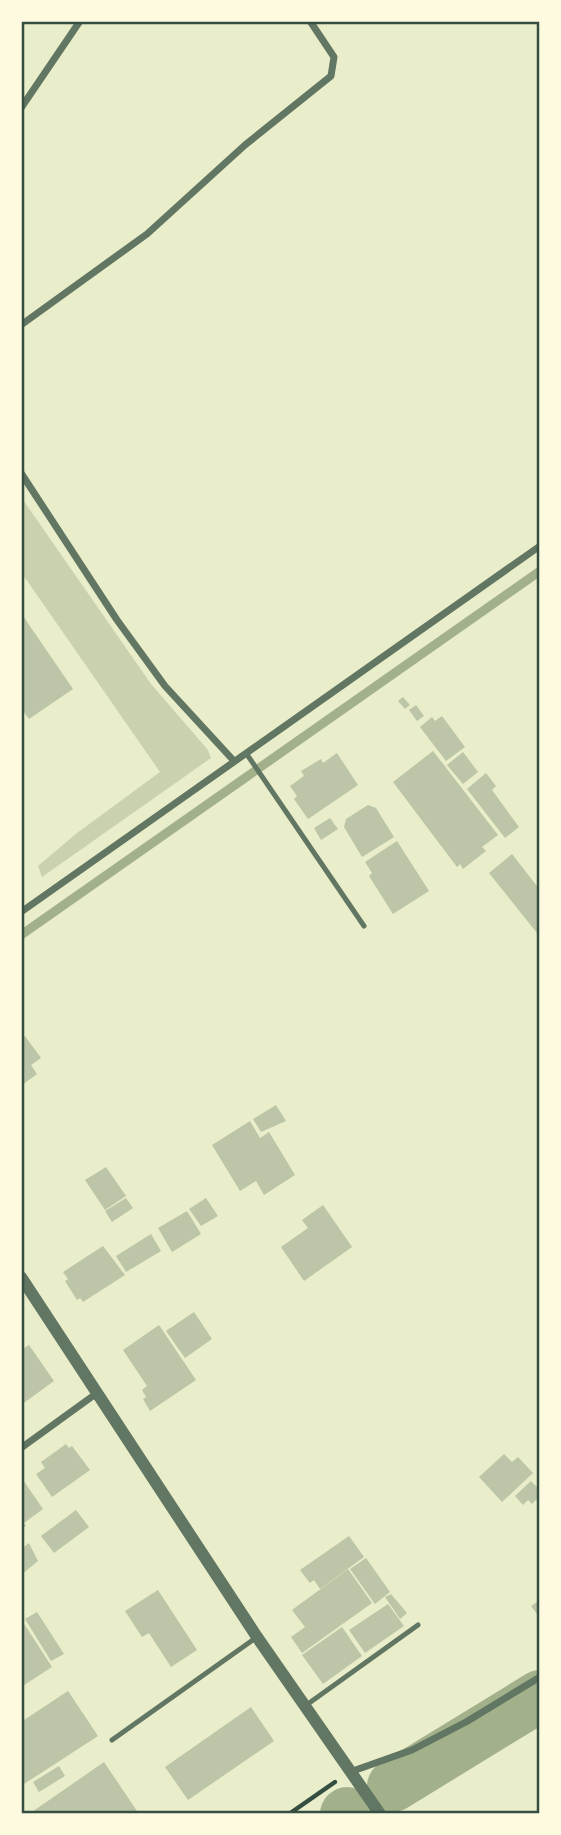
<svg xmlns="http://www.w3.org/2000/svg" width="561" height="1835" viewBox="0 0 561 1835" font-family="'Golos Text',sans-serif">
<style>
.green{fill:#cad2ad}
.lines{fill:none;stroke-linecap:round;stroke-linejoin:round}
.stream{stroke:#a3b18a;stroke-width:9}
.river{stroke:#a3b18a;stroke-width:52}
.building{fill:#bcc5a7}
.path{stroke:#344e41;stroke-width:4.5}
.service{stroke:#617663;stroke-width:5}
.minor{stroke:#617663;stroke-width:7}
.tertiary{stroke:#617663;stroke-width:12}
.neatline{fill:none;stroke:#344e41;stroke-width:2.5}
</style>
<rect width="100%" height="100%" fill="#e9edc9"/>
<polygon class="green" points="21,497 151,684 208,750 211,758 42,877 38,866 77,833 160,772 21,572"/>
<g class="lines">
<polyline class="stream" points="21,935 540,571"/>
<g class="river">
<polyline points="393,1786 540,1696"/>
<polyline points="346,1814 347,1813"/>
</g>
</g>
<g class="building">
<polygon points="21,613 73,689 29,719 21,708"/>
<polygon points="403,697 410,705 405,709 398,701"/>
<polygon points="416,705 424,716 417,721 409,710"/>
<polygon points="442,716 465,747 446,761 420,727 432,717 435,721"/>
<polygon points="433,751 498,835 482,847 486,851 463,869 460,864 457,867 393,782"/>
<polygon points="463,752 478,772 463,784 447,765"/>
<polygon points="337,753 358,785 308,819 294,799 297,796 290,786 304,776 301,771 321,759 323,763"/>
<polygon points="486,773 496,786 492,790 519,827 505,838 467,789"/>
<polygon points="368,805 376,808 394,837 362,857 344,827 346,819"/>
<polygon points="330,818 338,829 321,840 314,828"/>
<polygon points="397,841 429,891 393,914 369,876 372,873 365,862"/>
<polygon points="512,854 540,890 540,930 537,933 489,873"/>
<polygon points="25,1036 41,1058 31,1065 37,1074 21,1086 21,1039"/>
<polygon points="276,1105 286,1121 261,1132 253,1119"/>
<polygon points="250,1121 260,1138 269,1132 295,1175 264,1195 256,1181 240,1191 212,1145"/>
<polygon points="106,1167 126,1196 105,1210 85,1180"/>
<polygon points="126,1198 133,1208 112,1222 105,1211"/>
<polygon points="206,1198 218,1216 201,1226 189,1209"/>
<polygon points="323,1205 352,1247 304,1281 281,1247 308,1228 302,1220"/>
<polygon points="187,1211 201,1234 172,1252 158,1228"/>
<polygon points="151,1234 161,1251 126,1272 116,1256"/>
<polygon points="103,1246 125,1275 83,1302 80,1298 77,1300 65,1281 68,1279 63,1272"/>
<polygon points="194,1312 212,1339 185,1358 166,1331"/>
<polygon points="159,1325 196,1380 150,1411 143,1399 146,1397 142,1390 147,1386 123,1350"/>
<polygon points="29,1345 54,1381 21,1405 21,1350"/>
<polygon points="66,1444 69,1448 72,1446 90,1470 52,1497 36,1474 45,1468 41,1462"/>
<polygon points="504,1454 512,1462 518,1457 533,1473 502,1502 479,1477"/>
<polygon points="21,1477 43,1509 24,1523 26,1526 21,1529"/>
<polygon points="531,1481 540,1490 540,1496 532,1504 528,1500 523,1505 515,1496"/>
<polygon points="76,1510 89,1527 54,1553 41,1536"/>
<polygon points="349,1536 364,1557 320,1589 314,1580 310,1583 300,1570"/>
<polygon points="29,1543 38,1561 21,1575 21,1549"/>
<polygon points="366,1558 390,1592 375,1604 350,1569"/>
<polygon points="348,1569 372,1603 302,1653 291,1637 305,1627 292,1610"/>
<polygon points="158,1590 197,1650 171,1667 149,1633 142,1637 125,1611"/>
<polygon points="391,1594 407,1613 400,1619 385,1597"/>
<polygon points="540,1600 540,1618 531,1606"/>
<polygon points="388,1604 404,1626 365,1653 349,1630"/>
<polygon points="37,1612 64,1654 51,1661 25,1619"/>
<polygon points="21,1619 52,1667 21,1687"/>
<polygon points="342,1627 362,1656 323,1684 302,1655"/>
<polygon points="68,1691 98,1736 21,1786 21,1722"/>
<polygon points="251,1707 274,1741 188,1800 165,1767"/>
<polygon points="104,1762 139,1814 29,1814"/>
<polygon points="59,1766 65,1776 39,1792 33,1782"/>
</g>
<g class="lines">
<polyline class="path" points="289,1814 335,1782"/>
<g class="service">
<polyline points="246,753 364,926"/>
<polyline points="305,1706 418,1625"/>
<polyline points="112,1740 257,1637"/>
</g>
<g class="minor">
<polyline points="21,108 80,21"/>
<polyline points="21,325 147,234 245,145 331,76 334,57 310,21"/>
<polyline points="21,473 117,620 165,686 234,761"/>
<polyline points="21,912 540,546"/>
<polyline points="21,1448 97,1393"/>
<polyline points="350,1772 412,1750 466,1722 540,1677"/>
</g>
<polyline class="tertiary" points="21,1277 257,1637 380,1814"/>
</g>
<rect width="561" height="1835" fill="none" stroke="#fefae0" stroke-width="46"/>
<rect x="23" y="23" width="515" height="1789" class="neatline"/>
</svg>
